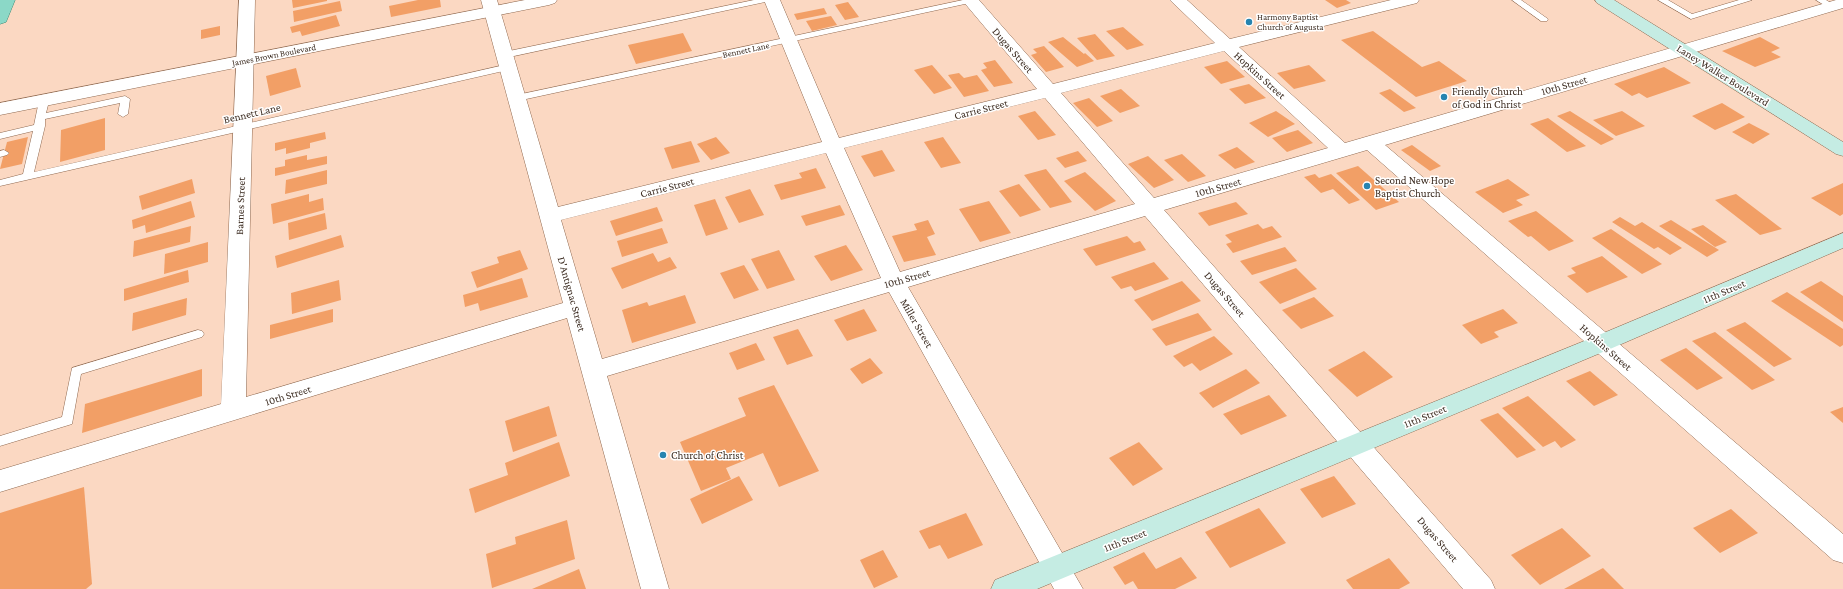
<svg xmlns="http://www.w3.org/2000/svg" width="1843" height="589" viewBox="0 0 1843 589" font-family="'Crimson Pro',serif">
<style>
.building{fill:#f29f66}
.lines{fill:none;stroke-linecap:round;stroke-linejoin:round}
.service-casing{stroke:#8f6950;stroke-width:1}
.minor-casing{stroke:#8f6950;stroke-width:1}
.tertiary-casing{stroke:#8f6950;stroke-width:1}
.secondary-casing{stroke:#8f6950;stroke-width:1}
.primary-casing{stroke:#3e8b75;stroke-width:1}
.service{fill:#fff;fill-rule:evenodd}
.minor{fill:#fff;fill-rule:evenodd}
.tertiary{fill:#fff;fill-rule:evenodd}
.secondary{fill:#c5ece3;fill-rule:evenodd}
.primary{fill:#8bd8c7;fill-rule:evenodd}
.poi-dot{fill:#2684b0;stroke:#fff;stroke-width:1.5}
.labels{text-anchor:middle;stroke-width:3;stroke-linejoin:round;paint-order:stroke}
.far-poi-label{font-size:9px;fill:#3d2d22;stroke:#fff;text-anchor:start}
.far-street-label{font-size:9px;fill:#3d2d22;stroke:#fff}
.street-label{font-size:11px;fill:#3d2d22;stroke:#fff}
.poi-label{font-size:11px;fill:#3d2d22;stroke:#fff;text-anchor:start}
</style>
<rect width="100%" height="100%" fill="#fbd8c2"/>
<g class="building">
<polygon points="292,0 327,0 327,1 293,8"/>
<polygon points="418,0 440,0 441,7 391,17 389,6"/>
<polygon points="1325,0 1346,0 1351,3 1337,8"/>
<polygon points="340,1 342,11 294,22 293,11"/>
<polygon points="848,2 859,17 845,20 835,5"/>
<polygon points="824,8 827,14 797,20 794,14"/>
<polygon points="336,15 340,26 302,36 300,31 292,33 290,27"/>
<polygon points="831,16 837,25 812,31 806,21"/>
<polygon points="220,26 220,35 201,39 201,30"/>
<polygon points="1123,27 1144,45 1127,50 1106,31"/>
<polygon points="1373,31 1422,67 1439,61 1467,81 1416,97 1341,40"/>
<polygon points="683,33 692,51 636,64 628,45"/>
<polygon points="1095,34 1115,56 1097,60 1077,38"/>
<polygon points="1063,37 1084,54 1085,53 1094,61 1077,67 1048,42"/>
<polygon points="1760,37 1780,48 1771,52 1781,57 1755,67 1722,51"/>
<polygon points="1044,46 1064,67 1046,72 1031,55 1037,53 1033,49"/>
<polygon points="995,60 1013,83 994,87 981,70 987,68 983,63"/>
<polygon points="1227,61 1245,77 1221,84 1204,67"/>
<polygon points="932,65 952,88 934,94 914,70"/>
<polygon points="1309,65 1326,81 1294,89 1277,73"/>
<polygon points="1664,67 1691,83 1647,98 1639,93 1632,96 1614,84"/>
<polygon points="296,68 301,87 270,96 266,76"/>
<polygon points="959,73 964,78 977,75 989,91 964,97 948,75"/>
<polygon points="1249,84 1266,98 1245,104 1229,89"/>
<polygon points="1121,89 1140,106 1120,113 1100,96"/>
<polygon points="1390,89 1416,108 1404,112 1379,93"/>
<polygon points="1089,98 1113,121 1097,127 1073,103"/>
<polygon points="1722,103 1745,117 1715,130 1692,116"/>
<polygon points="1035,111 1056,135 1038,140 1018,116"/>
<polygon points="1276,111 1295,124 1268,137 1249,123"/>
<polygon points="1570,111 1614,139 1601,145 1557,116"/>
<polygon points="1622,111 1645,126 1616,136 1593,120"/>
<polygon points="105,118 105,150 60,162 61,130"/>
<polygon points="1548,118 1586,146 1567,152 1530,124"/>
<polygon points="1749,123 1770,134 1753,144 1732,132"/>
<polygon points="1298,130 1313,143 1287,152 1272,138"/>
<polygon points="325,132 326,139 310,143 310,148 286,154 286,148 275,151 275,143"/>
<polygon points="28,137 22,164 0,169 7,142"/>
<polygon points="716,137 730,153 711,160 697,144"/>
<polygon points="943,137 961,163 941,168 924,142"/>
<polygon points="691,141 700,162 672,169 664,148"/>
<polygon points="1412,145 1441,166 1430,171 1401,150"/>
<polygon points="1237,147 1255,162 1235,169 1218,155"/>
<polygon points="882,150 895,171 874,177 861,156"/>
<polygon points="1078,151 1087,161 1065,168 1056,158"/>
<polygon points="1182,154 1206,176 1188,182 1164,160"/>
<polygon points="307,155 307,160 327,156 327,164 275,176 275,168 285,166 285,160"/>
<polygon points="1148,156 1174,180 1154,188 1128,164"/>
<polygon points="1358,166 1399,202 1376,210 1336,173"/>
<polygon points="816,168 826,188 781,200 774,185 802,178 799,173"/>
<polygon points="1046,169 1072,202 1050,208 1024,175"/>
<polygon points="327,170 327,184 285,194 286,180"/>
<polygon points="1085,172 1116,201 1095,211 1064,181"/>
<polygon points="1315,174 1319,178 1331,174 1360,200 1349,204 1333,189 1321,193 1304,177"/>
<polygon points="192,179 195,193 142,210 139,196"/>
<polygon points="1508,179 1530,195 1516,200 1523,205 1503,213 1475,192"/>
<polygon points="1843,183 1843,214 1840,216 1811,198"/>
<polygon points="1019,184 1041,210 1020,217 999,191"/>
<polygon points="750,189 764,215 739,223 725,197"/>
<polygon points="309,194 309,202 323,198 324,210 273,224 271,204"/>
<polygon points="1736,194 1782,229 1760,235 1715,200"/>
<polygon points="715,199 728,229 706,236 694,205"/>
<polygon points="191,201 195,217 146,233 145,225 133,229 132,220"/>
<polygon points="989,201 1011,233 980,242 959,209"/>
<polygon points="1236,202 1248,214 1209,226 1198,213"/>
<polygon points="840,205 845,215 806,226 801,216"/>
<polygon points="657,207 663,221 616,236 610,221"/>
<polygon points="1536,211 1574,241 1549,251 1531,236 1528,237 1508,221"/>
<polygon points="325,213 327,229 289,240 288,223"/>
<polygon points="1620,217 1635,226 1642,222 1682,248 1670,255 1658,247 1654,249 1612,222"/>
<polygon points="928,220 935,234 927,237 936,255 904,262 892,236 917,230 914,224"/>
<polygon points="1671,220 1719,250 1707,257 1659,226"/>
<polygon points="1258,224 1263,229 1272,226 1282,237 1233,253 1226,244 1232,242 1225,235"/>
<polygon points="1703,225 1727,242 1715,247 1691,229"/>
<polygon points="191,226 190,242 133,257 134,241"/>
<polygon points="662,228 668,243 622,257 617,241"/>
<polygon points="1611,229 1662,264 1642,274 1592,238"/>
<polygon points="341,235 344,247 277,268 275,256"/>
<polygon points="1127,236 1134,243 1140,241 1146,250 1096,266 1083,249"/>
<polygon points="208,242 208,262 164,274 165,254"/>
<polygon points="846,245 863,270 831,281 814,256"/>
<polygon points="1285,247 1297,261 1252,275 1240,261"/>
<polygon points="520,250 528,269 477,288 471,272 499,263 497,257"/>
<polygon points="779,250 795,280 767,289 751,259"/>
<polygon points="653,253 658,262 670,257 677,268 622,289 611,268"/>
<polygon points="1602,256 1628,277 1587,293 1567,276 1576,273 1571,268"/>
<polygon points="1154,262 1169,279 1135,291 1131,286 1121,289 1111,277"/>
<polygon points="744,265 759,290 734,299 720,273"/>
<polygon points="1296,268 1317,289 1280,304 1259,282"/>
<polygon points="188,270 189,282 124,301 124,289"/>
<polygon points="522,278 528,297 480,311 478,303 465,307 463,295"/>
<polygon points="339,280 341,300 292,314 291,293"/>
<polygon points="1182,281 1201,301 1152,321 1134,300"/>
<polygon points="1821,281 1843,296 1843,322 1800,292"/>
<polygon points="1787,292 1843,329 1843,345 1840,347 1771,301"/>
<polygon points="685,295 696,323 632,343 622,310 647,302 649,306"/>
<polygon points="1314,297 1334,316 1301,329 1282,310"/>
<polygon points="187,298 186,315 132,331 133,313"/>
<polygon points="333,309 333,322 270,339 270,325"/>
<polygon points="864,309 877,331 847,341 834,320"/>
<polygon points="1503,309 1518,323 1494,332 1499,337 1481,344 1462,325"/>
<polygon points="1198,313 1212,330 1166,346 1152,329"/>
<polygon points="1745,322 1792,359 1774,367 1726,330"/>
<polygon points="798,329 813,356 787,365 773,337"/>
<polygon points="1715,332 1775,380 1752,390 1692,341"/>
<polygon points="1214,336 1233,354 1200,371 1192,363 1184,367 1173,356"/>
<polygon points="756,343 765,360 737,370 729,353"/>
<polygon points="1686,348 1723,378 1697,390 1660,360"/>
<polygon points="1364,351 1393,377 1357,397 1328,370"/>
<polygon points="870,358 883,373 862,384 850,369"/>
<polygon points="202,369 202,396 82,433 85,404"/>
<polygon points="1246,369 1260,383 1213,408 1199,393"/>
<polygon points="1590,371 1618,395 1594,406 1566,381"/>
<polygon points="774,385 819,471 779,487 763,453 726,468 731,479 701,491 680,442 746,416 738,398"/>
<polygon points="1269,395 1287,416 1241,435 1223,414"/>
<polygon points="1528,396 1576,440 1561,448 1555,441 1543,447 1502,408"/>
<polygon points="549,406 557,436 513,452 505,421"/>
<polygon points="1843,407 1843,423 1830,412"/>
<polygon points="1498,413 1536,450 1517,458 1480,420"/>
<polygon points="559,442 570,476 475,513 469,489 508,475 505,463"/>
<polygon points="1139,442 1163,469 1133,486 1109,458"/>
<polygon points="739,476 753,500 702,524 690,499"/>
<polygon points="1334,476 1356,504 1322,518 1300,489"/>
<polygon points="84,487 92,584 86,589 0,589 0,513"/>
<polygon points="1259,508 1286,543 1230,568 1205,532"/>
<polygon points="1731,509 1758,533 1720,553 1693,528"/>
<polygon points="966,513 983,545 948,559 940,545 929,549 919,531"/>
<polygon points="567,520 575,559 492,588 486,554 516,544 515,537"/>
<polygon points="1562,528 1591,556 1540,585 1511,555"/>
<polygon points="883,550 898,577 874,588 860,560"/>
<polygon points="1144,552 1156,569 1181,557 1197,578 1175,589 1138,589 1133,581 1125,585 1113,567"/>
<polygon points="1389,558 1410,583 1399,589 1353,589 1346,580"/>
<polygon points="1603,568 1624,589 1564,589"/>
<polygon points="579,569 586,589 532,589"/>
</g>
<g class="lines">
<g class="service-casing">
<g id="service">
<polygon points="754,0 769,0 765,2 505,58 501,55 505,52"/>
<polygon points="963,0 978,0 974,2 517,101 512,98 517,95"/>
<polygon points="1512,0 1521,0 1548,19 1547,21 1541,21"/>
<polygon points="1658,0 1668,0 1692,14 1739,0 1752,0 1691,19"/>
<polygon points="1816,0 1826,0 1836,6 1835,8 1829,8"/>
<polygon points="509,64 512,65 512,69 0,186 0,180 23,174 33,131 0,139 0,133 34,125 39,101 44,98 49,101 46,113 125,96 130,99 128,114 123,117 118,114 120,103 45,119 45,126 34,172"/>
<polygon points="4,150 9,153 7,155 0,157 0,151"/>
<polygon points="198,330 202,331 204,334 202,337 81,374 72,424 0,446 0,436 62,417 72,368"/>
</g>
</g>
<g class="minor-casing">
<path id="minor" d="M239 0H255L246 397 563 303 481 0H497L558 207 822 142 764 0H780L839 138 1037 89 962 0H979L1053 84 1215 43 1170 0H1187L1230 39 1391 0H1419L1417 3 1239 47 1345 143 1836 0H1843V8L1385 145 1843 534V563L1833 560 1367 150 1164 210 1491 580 1495 589H1463L1145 216 908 287 1083 589H1054L889 292 607 376 669 589H641L567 318 0 492V470L221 404ZM1224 51 1328 148 1154 198 1061 93ZM1045 98 1135 204 900 272 844 148ZM826 153 881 278 602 359 561 220Z"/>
</g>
<g class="tertiary-casing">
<polygon id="tertiary" points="525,0 557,0 555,3 549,5 0,115 0,103"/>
</g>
<g class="secondary-casing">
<g id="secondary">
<polygon points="1595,0 1614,0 1843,142 1843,156 1836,154 1597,3"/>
<polygon points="1843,233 1843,248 1610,349 1037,589 991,589 995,580 1594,337"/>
</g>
</g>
<g class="primary-casing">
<polygon id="primary" points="0,0 15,0 6,22 0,24"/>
</g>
<use href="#service" class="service"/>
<use href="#minor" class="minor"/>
<use href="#tertiary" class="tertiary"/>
<use href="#secondary" class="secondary"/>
<use href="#primary" class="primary"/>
</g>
<g class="poi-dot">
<circle cx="1249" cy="22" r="4"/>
<circle cx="1444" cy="97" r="4"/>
<circle cx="1367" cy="186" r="4"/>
<circle cx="663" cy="455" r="4"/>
</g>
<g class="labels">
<g class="far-poi-label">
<text x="1257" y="20">Harmony Baptist<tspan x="1257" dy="10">Church of Augusta</tspan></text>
</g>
<g class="far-street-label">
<text transform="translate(746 50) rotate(-12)" y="3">Bennett Lane</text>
<text transform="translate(274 55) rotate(-11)" y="3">James Brown Boulevard</text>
</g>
<g class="street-label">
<text transform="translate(1013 50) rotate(49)" y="4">Dugas Street</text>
<text transform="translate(1260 75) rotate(42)" y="4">Hopkins Street</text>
<text transform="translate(1723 75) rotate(32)" y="4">Laney Walker Boulevard</text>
<text transform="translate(1564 85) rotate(-16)" y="4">10th Street</text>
<text transform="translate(981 109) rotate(-14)" y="4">Carrie Street</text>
<text transform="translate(252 113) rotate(-13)" y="4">Bennett Lane</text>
<text transform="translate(667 187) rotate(-14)" y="4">Carrie Street</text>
<text transform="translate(1218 187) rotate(-16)" y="4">10th Street</text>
<text transform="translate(240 206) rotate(-88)" y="4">Barnes Street</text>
<text transform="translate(907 278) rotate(-16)" y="4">10th Street</text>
<text transform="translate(1724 291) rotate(-23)" y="4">11th Street</text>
<text transform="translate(572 294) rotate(74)" y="4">D'Antignac Street</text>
<text transform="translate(1225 294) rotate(49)" y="4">Dugas Street</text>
<text transform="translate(917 323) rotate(60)" y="4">Miller Street</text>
<text transform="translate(1606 347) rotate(41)" y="4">Hopkins Street</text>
<text transform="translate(288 395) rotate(-17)" y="4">10th Street</text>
<text transform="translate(1425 416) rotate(-22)" y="4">11th Street</text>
<text transform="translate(1438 539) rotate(49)" y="4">Dugas Street</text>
<text transform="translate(1125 540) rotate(-22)" y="4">11th Street</text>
</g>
<g class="poi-label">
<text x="1452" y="95">Friendly Church<tspan x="1452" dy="13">of God in Christ</tspan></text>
<text x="1375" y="184">Second New Hope<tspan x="1375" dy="13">Baptist Church</tspan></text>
<text x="671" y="459">Church of Christ</text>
</g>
</g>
</svg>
